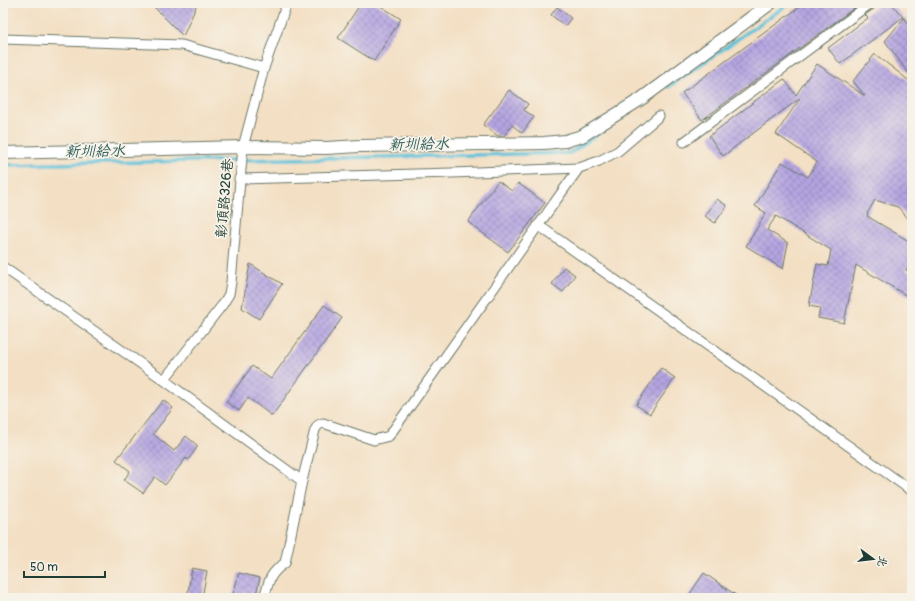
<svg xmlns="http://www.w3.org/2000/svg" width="915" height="601" viewBox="0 0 915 601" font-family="Pangolin,'LXGW WenKai TC',sans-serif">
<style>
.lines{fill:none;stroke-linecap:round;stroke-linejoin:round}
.stream{stroke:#5cc1da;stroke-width:3.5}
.building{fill:url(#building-cross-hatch)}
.minor-casing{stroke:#697666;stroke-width:11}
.tertiary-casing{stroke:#697666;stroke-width:14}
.minor{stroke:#fff;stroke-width:9}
.tertiary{stroke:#fff;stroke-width:12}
.labels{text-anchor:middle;stroke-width:3.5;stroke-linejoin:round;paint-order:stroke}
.street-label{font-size:14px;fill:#1f3d34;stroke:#f7f3e8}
.water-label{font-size:15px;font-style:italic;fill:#2e5e5e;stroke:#f7f3e8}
</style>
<defs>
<pattern id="building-cross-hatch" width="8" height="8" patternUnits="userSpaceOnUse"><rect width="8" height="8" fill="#b5a5e2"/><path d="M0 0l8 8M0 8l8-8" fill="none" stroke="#9388b8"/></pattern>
</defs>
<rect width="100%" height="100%" fill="#f7f3e8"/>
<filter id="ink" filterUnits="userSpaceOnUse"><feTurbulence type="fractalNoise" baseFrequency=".025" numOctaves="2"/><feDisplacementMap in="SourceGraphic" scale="8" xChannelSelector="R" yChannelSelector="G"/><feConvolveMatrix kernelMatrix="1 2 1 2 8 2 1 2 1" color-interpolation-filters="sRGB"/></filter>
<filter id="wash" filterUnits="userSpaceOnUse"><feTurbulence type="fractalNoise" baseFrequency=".012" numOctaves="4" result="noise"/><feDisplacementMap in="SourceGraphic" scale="16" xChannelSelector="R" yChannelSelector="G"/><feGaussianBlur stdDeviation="0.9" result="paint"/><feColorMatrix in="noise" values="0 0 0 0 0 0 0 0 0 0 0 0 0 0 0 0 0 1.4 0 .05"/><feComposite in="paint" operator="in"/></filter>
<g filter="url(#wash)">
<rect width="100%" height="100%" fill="#f3dfc3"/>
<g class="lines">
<g class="stream">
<polyline points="668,87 790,3"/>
<polyline points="3,165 570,153 618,120"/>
</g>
</g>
<g id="blocks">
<g class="building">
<polygon points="150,3 193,3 196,7 183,36"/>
<polygon points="361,3 376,3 401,19 374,61 338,38"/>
<polygon points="805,3 861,3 702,120 682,93"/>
<polygon points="877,3 891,3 903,17 840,64 828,48 868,18 865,15 875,8"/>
<polygon points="557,7 571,18 565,26 551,15"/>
<polygon points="904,18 912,27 912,78 885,41"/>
<polygon points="875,54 912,83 912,223 898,207 875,200 867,214 868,214 867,216 912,243 912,261 906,270 912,273 912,299 856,265 844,323 818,318 820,308 809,306 817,264 828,266 831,250 776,216 767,230 788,243 783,269 746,246 766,213 755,206 782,162 808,177 817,162 776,134 800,98 723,156 709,136 784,79 796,95 817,64 865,96 853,81"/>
<polygon points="509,90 528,104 524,110 534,117 522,133 512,125 504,136 498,136 483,125"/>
<polygon points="498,181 512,191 518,183 545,203 508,252 468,222"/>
<polygon points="717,199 727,206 715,223 705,216"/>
<polygon points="250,264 282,284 259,319 242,308"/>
<polygon points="564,267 575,275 563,292 552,284"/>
<polygon points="324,305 342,318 272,416 248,398 239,411 226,402 252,366 271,379"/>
<polygon points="661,368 675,378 650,414 636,405"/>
<polygon points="163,400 173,408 153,434 174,451 186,436 198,446 188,460 186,458 165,485 155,477 143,493 124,480 130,471 116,460"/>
<polygon points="192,568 207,571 202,598 187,598"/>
<polygon points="239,573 260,578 255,598 232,598"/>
<polygon points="704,573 740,598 687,598"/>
</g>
</g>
</g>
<g filter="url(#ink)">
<use href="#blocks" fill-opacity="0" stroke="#697666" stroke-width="1"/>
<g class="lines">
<g class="minor-casing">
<g id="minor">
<polyline points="3,39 182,45 264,68"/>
<polyline points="684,142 871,3"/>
<polyline points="239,179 452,173 579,168"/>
<polyline points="538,225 912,491"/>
<path d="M3 267 164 380 302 481 285 563C269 574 269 581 264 598"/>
<polyline points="164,380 223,304 229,294 231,282 243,147 264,68 287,3"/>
<polyline points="302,481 315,430 318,425 323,423 374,440 389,436 579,168 599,161 618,151 659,116"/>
</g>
</g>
<g class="tertiary-casing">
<polyline id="tertiary" points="3,153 243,147 326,148 360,146 544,143 565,141 582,136 641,99 771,3"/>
</g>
<use href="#minor" class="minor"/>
<use href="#tertiary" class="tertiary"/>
</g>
</g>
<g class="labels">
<g class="street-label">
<text transform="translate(224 198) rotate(-85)" y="5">彰頂路326巷</text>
</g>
<g class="water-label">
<text transform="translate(419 144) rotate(-1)" y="5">新圳給水</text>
<text transform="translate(95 151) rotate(-1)" y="5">新圳給水</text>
</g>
</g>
<rect width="915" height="601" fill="none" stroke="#f7f3e8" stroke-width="16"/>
<g transform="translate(873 559) rotate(105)" stroke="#f7f3e8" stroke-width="3" paint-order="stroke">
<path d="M0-3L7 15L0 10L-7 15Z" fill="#1f3d34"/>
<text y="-6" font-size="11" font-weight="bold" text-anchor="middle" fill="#1f3d34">北</text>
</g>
<path d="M24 571v6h81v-6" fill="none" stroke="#1f3d34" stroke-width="2"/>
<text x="30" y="571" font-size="12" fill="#1f3d34" stroke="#f7f3e8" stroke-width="3" paint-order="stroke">50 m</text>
</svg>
